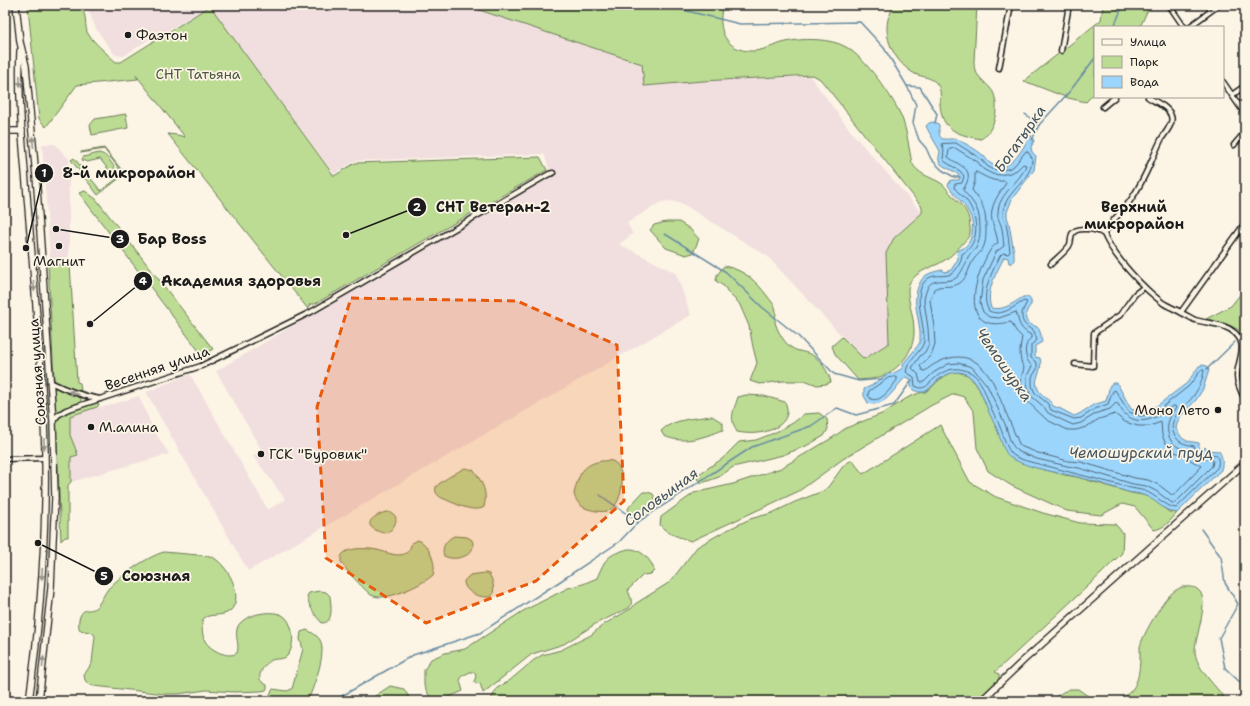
<svg xmlns="http://www.w3.org/2000/svg" width="1250" height="706" viewBox="0 0 1250 706" font-family="'Shantell Sans',sans-serif">
<style>
.built{fill:#f1dfdf}
.green{fill:#bcdc94;stroke:#6c7c58}
.water{fill:#9cd5fc;stroke:#698ba2}
.lines{fill:none;stroke-linecap:round;stroke-linejoin:round}
.shore{stroke:#4f6676;stroke-width:1}
.stream{stroke:#698ba2;stroke-width:1.5}
.street-casing{stroke:#1c1c1c;stroke-width:7}
.secondary-casing{stroke:#1c1c1c;stroke-width:8}
.street{stroke:#fcf5e5;stroke-width:4}
.secondary{stroke:#fcf5e5;stroke-width:5.5}
.oneway{fill:#97938b}
.marked{fill:#e8590c;fill-opacity:0.2;stroke:#e8590c;stroke-width:3;stroke-dasharray:8 5;stroke-linejoin:round}
.poi-dot{fill:#1c1c1c;stroke:#fcf5e5;stroke-width:1.5}
.labels{text-anchor:middle;stroke-width:3.5;stroke-linejoin:round;paint-order:stroke}
.poi-label{font-size:14px;fill:#1c1c1c;stroke:#fcf5e5;text-anchor:start}
.park-label{font-size:14px;fill:#4c5640;stroke:#fcf5e5}
.street-label{font-size:14px;fill:#1c1c1c;stroke:#fcf5e5}
.water-label{font-size:15px;font-style:italic;fill:#42545f;stroke:#fcf5e5}
.neighbourhood-label{font-size:15px;font-weight:bold;fill:#1c1c1c;stroke:#fcf5e5}
.leader{fill:none;stroke:#1c1c1c;stroke-width:1.5}
.callout-dot{fill:#1c1c1c;stroke:#fcf5e5;stroke-width:1.5}
.mark-label{font-size:12px;text-anchor:middle;font-weight:bold;fill:#fff}
.callout-label{font-size:15px;text-anchor:middle;font-weight:bold;fill:#1c1c1c;stroke:#fcf5e5;stroke-width:3.5;stroke-linejoin:round;paint-order:stroke}
</style>
<rect width="100%" height="100%" fill="#fcf5e5"/>
<filter id="ink" filterUnits="userSpaceOnUse"><feTurbulence type="fractalNoise" baseFrequency=".025" numOctaves="2"/><feDisplacementMap in="SourceGraphic" scale="8" xChannelSelector="R" yChannelSelector="G"/><feConvolveMatrix kernelMatrix="1 2 1 2 8 2 1 2 1" color-interpolation-filters="sRGB"/></filter>
<g filter="url(#ink)">
<g class="built">
<polygon points="90,5 209,5 210,6 213,5 464,5 642,64 644,86 703,81 810,76 853,134 922,213 895,238 886,253 889,343 863,359 767,256 684,205 672,201 661,202 627,223 633,234 619,244 676,273 691,315 248,571 146,392 190,374 268,510 285,499 253,456 262,451 216,371 553,173 549,169 544,154 355,161 334,174 210,7 154,38 150,36 148,40 124,56 115,55 96,29 88,9"/>
<polygon points="42,144 55,144 69,159 69,257 50,259"/>
<polygon points="139,396 153,429 169,454 71,482 71,457 78,455 70,435 70,416 97,407 107,406"/>
</g>
<g class="green">
<path d="M464 5H723C716 29 726 52 753 51 763 51 776 44 786 42 801 38 831 38 846 47 864 57 894 98 902 118 907 131 909 149 912 163 918 174 928 176 939 182 945 185 947 190 951 194 962 207 969 209 970 227 971 235 968 238 963 243 956 252 948 259 938 264 927 269 917 272 910 282 906 289 909 299 910 306 912 313 914 322 914 330 915 351 899 371 879 377 872 380 864 379 858 380L835 354 832 346 842 337 864 359 889 343 886 253 894 238 922 213V207L825 85 820 79 813 75 703 81 644 86 642 64Z"/>
<path d="M894 5H977L974 61C974 63 974 67 975 70 979 79 988 84 993 92 1000 107 995 130 981 139 970 137 954 134 947 125 942 120 941 112 940 105 940 98 942 90 937 84 932 77 922 77 915 74 897 64 883 41 888 19 890 14 892 10 894 5Z"/>
<polygon points="1103,5 1150,5 1140,27 1095,27 1095,92 1086,102 1068,98 1024,81 1101,20"/>
<path d="M78 6C88 12 84 22 87 32 90 39 109 56 116 62H121L210 6 334 176 355 163 540 157 547 170 423 241 315 304H310L308 309 168 134 177 135 185 137 135 74 138 79 77 85 46 127 39 119 28 7Z"/>
<polygon points="126,114 128,128 92,135 90,125 95,119"/>
<polygon points="104,148 125,174 98,195 71,160 74,158 101,191 123,174 104,149 81,153 81,152"/>
<path d="M99 153C107 154 112 164 116 170V174H112L100 159 87 162 82 160 83 157Z"/>
<polygon points="85,191 96,199 213,349 202,355 79,193"/>
<polygon points="666,222 679,222 690,229 699,239 693,253 686,255 666,248 650,230 654,225"/>
<path d="M48 263 55 265 70 264 77 382 80 383 81 391 78 392C70 389 57 387 54 379Z"/>
<path d="M724 266C745 270 756 281 768 297 770 300 774 304 775 307 777 312 775 318 775 322 777 330 782 338 787 344 796 353 802 350 812 355 821 360 829 373 831 382L826 384 817 385 807 381H783L760 384 750 381 757 363 753 347 749 326 739 303 728 293 725 287 716 281 717 275Z"/>
<path d="M1245 291V339C1243 326 1217 322 1206 319L1231 306 1242 292 1244 293Z"/>
<path d="M957 372 968 375 975 383 979 389 996 427 1034 467 1065 475 1077 477 1131 493 1143 495 1151 498 1169 512 1177 513C1170 521 1165 528 1154 530L1135 507 1122 504 1101 515 1067 511 1012 486 988 471 977 448 974 412 964 397 954 394 932 405 843 459 799 491 691 541C680 537 668 535 660 525L661 517 694 493 733 484 781 468 832 438 846 428 884 413 907 398 919 393 925 392 931 388 938 381 945 376 951 373Z"/>
<path d="M54 386C63 391 73 393 81 398V402L64 408 56 413Z"/>
<path d="M746 395 764 396 785 402C794 421 773 432 757 433 750 434 743 433 737 432 729 417 733 413 738 397Z"/>
<polygon points="96,402 98,403 99,405 97,407 70,416 70,435 78,455 71,457 71,482 68,485 68,537 65,537 61,541 56,421 63,413"/>
<polygon points="819,413 827,419 828,429 824,436 806,446 783,455 733,467 719,477 702,483 697,479 699,474 722,459 739,442 756,440 774,433 793,423 804,414"/>
<path d="M712 416 723 423V430C704 437 684 445 664 436L661 431C672 419 697 418 712 416Z"/>
<polygon points="940,425 970,482 996,497 1043,513 1080,523 1115,524 1123,533 1122,553 1102,573 995,672 999,674 999,679 997,683 977,701 490,701 497,688 509,681 534,660 542,655 561,650 591,635 603,625 632,608 635,604 670,582 697,547 725,531 750,519 772,513 795,502 823,491 828,487 844,465 852,460 863,474"/>
<path d="M602 461C605 461 609 460 612 461 628 467 623 503 610 510 603 513 595 511 588 509 581 507 576 502 574 494 578 476 582 464 602 461Z"/>
<path d="M465 468 474 470C482 483 488 491 484 507 474 514 452 502 442 498 438 496 434 492 436 487 438 483 456 473 461 470Z"/>
<path d="M643 492H648L653 494C662 509 643 517 630 513L628 509 629 507Z"/>
<path d="M387 512C388 512 393 513 393 514 400 518 393 530 388 532 384 534 379 532 376 530 360 523 379 513 387 512Z"/>
<path d="M454 536 467 537 472 540C478 556 455 562 444 556 441 547 446 540 454 536Z"/>
<path d="M418 540C429 544 437 564 433 575 423 584 393 598 380 597 377 597 374 596 371 595 365 590 343 568 341 561 341 558 341 557 342 555 347 547 368 548 377 550 386 552 398 558 406 553 410 550 410 547 412 543Z"/>
<path d="M628 549C631 549 635 549 638 551 645 554 653 563 654 571L651 574 643 575 628 590C630 597 634 602 629 608L597 623 564 644 532 654 483 693 480 683 476 684 474 682 476 676 474 672H470L462 676 460 681 463 691 440 701 431 699 424 686V670L431 659 445 653 465 649 523 611 568 588 583 584 597 578C605 559 607 555 628 549Z"/>
<path d="M164 552 210 556C226 562 246 596 230 611 222 618 205 612 202 621 202 628 202 635 205 641 210 650 228 659 237 653 240 645 235 638 237 629 240 615 270 609 282 615 294 621 296 647 287 656 283 660 277 658 272 660 266 662 255 676 262 682 264 684 266 684 267 685V688L266 690 261 691 234 692 206 690 178 694H165L94 686 88 684 85 680 84 675 92 663 95 636 93 633 80 630C77 625 79 614 84 611 88 609 93 611 96 607 100 604 104 594 108 589 119 577 148 556 164 552Z"/>
<path d="M485 573 489 574C493 580 496 592 491 597 481 598 464 593 464 581L470 575Z"/>
<path d="M1182 587C1187 587 1193 586 1197 589 1212 598 1194 638 1195 652 1197 670 1217 687 1227 701H1112C1135 695 1139 682 1140 659 1140 655 1140 651 1140 647 1142 636 1161 604 1169 596 1173 592 1177 589 1182 587Z"/>
<path d="M319 591 326 592 330 596C331 605 334 623 322 623 316 617 308 605 307 596L309 593Z"/>
<path d="M307 630C311 632 317 635 320 640 327 653 314 685 309 698L307 701H271L270 694 273 689 287 691 292 689 303 649 300 639 301 632Z"/>
<polygon points="390,686 404,689 411,701 369,701 375,696"/>
<polygon points="1070,689 1078,689 1095,701 1050,701 1063,692"/>
</g>
<path class="water" d="M933 122 937 123 939 125C938 144 944 138 957 139 966 144 976 149 984 156 986 158 987 161 990 163 1009 177 1024 148 1030 134L1034 141 1031 147 1032 152 1036 156 1034 170 1012 199 1007 212V217L1009 223 1014 253V260L1012 263H1009L1008 258 1004 257C997 273 985 290 991 308 1004 311 1013 303 1023 297 1029 296 1032 299 1031 305 1027 309 1023 317 1028 323 1030 325 1034 325 1037 327 1041 330 1041 338 1042 342L1035 346V357L1040 358C1044 371 1032 379 1038 389 1041 396 1050 399 1053 406L1061 409 1074 416 1079 414 1093 405 1106 401 1110 385 1113 383H1117L1131 409 1140 412 1147 411 1158 405 1187 383 1199 366 1203 365 1207 366 1209 370 1203 389 1196 400 1180 417 1177 423 1176 429 1182 438 1187 441 1199 443V448L1203 450 1205 447 1207 450 1219 451C1223 457 1223 463 1221 470L1177 513C1164 512 1156 499 1143 495 1138 493 1133 493 1128 492 1112 487 1095 481 1078 477 1062 473 1017 467 1007 454 1002 447 1000 437 997 429 994 422 990 416 988 410 983 398 979 384 969 376 959 368 946 374 938 380 928 388 927 396 913 390L911 386V379L906 377C895 386 886 409 868 403L864 396V389L871 386 887 374 894 373 903 368V364C906 360 919 345 920 342 920 340 920 336 920 333 919 316 912 303 918 287 923 274 929 273 942 270L945 272 951 270 958 259 957 253 959 250C965 248 969 244 971 237 978 212 959 203 948 185L951 180H959L960 177C956 170 940 167 939 161 938 158 940 154 940 151L929 132 926 126 929 123Z"/>
<g class="lines">
<g class="shore">
<path d="M954 143H956L981 159 987 166 992 169 999 170 1008 169 1014 166 1026 151 1028 152 1032 158C1033 180 1005 191 1003 212 1002 217 1004 220 1006 224 1008 233 1009 243 1010 252L1008 254 1003 253 1000 256C993 271 979 294 989 311 1002 317 1013 307 1024 301L1027 302C1026 305 1024 307 1023 310 1019 321 1026 327 1034 331L1037 340 1031 345V358L1037 363V369L1032 377V386L1035 393 1048 404 1051 410 1074 419 1081 418 1095 409 1108 404 1113 391 1115 390 1129 412 1140 416 1148 415 1161 408 1189 386 1201 370H1204C1203 379 1199 388 1194 395 1186 407 1166 418 1174 434 1178 443 1185 444 1194 446 1199 456 1208 453 1216 455 1219 459 1219 464 1217 468L1176 508C1168 508 1154 494 1145 491 1139 489 1133 489 1127 487 1101 480 1076 474 1051 467 1040 464 1021 461 1013 455 1006 449 1004 436 1000 427 998 421 994 415 991 408 986 396 981 375 967 371 956 366 943 370 934 379 929 383 927 388 920 388L915 386 914 377 906 372C908 358 923 351 924 341 925 323 912 296 925 281 935 270 949 282 957 268 960 263 962 260 962 254 981 244 978 216 967 201 963 196 957 192 954 187L955 184 962 183 964 176 960 171 944 161 943 159 944 151 942 144Z"/>
<path d="M955 148 978 162 983 169 992 174 1000 175 1010 173 1017 170 1023 164 1026 165C1021 182 998 193 998 213 997 217 999 220 1001 225 1003 231 1003 239 1004 246L996 252 983 280 980 303 983 312 989 317 999 318 1016 312C1020 325 1019 328 1031 335V338C1023 345 1024 359 1032 366L1027 376V383L1030 395 1044 407 1048 413 1064 421 1073 425 1081 423 1097 413 1110 409 1116 403 1118 404C1128 424 1144 424 1162 414 1166 411 1170 406 1175 406L1176 408C1166 419 1163 438 1178 447 1181 449 1186 449 1190 451 1192 452 1192 454 1194 455 1199 459 1206 459 1212 459L1213 461 1212 466 1175 503H1172L1156 491 1146 486 1133 484 1079 468 1067 466 1037 459 1017 451 1011 443 1005 424 987 385 972 367 958 363 948 364 933 373 925 381 922 383 920 382 918 374 912 368 920 356 925 352 929 344 928 328 924 301C924 296 926 293 927 289 932 276 946 284 956 278 960 275 964 267 966 263 967 261 967 258 968 257 969 254 974 251 976 248 979 243 980 236 980 230 980 209 976 206 963 190 976 169 963 168 948 157L949 150Z"/>
<path d="M976 172C986 177 993 182 1005 181L1006 183C999 194 989 206 992 221 994 228 997 235 998 243 995 245 993 246 991 249 981 264 963 308 984 321 993 326 1002 323 1011 322L1016 331 1022 337C1020 348 1018 358 1024 368L1022 375 1021 384 1024 395 1027 401 1047 420 1068 430H1076L1086 427 1099 419 1115 414 1125 422 1138 426H1150L1161 422 1162 435 1165 442 1170 448 1175 452 1186 456 1192 461 1202 466 1174 495H1172L1159 485 1148 480 1135 478 1081 462 1068 461 1038 453 1020 446 993 382C988 375 983 367 977 363 960 351 939 359 925 371H923L920 366 931 355 935 344 934 327 930 300 934 289C941 284 950 289 960 283 968 277 969 266 974 259 976 256 980 253 982 250 986 243 986 236 986 229 986 210 983 204 972 190L975 181V174Z"/>
<path d="M895 377 897 378V380C891 388 881 403 871 399L868 395 869 391 888 378Z"/>
</g>
<g class="stream">
<polyline points="669,5 679,9 740,24 860,22 884,48 907,86 920,87 937,114 935,123"/>
<polyline points="1114,27 1123,5"/>
<polyline points="907,86 916,105 913,123 919,140 926,148 931,159 942,170 954,177 960,177"/>
<polyline points="1025,114 1039,125"/>
<polyline points="1032,140 1039,125 1070,91 1095,58"/>
<polyline points="665,234 726,272 762,307 798,336 834,374 859,381 882,379"/>
<polyline points="1207,369 1235,342"/>
<polyline points="600,495 638,522"/>
<polyline points="1201,529 1221,557 1225,583 1238,604 1219,638 1225,668 1245,687"/>
<polyline points="336,701 342,696 413,655 480,633 559,582 619,542 638,522 752,447 811,426 837,408 856,415 894,405 912,380"/>
</g>
<g class="street-casing">
<g id="street">
<polyline points="1169,5 1184,27"/>
<polyline points="1189,27 1219,5"/>
<polyline points="1061,51 1069,5"/>
<polyline points="999,68 1011,5"/>
<polyline points="1223,82 1245,114"/>
<polyline points="1232,95 1245,86"/>
<path d="M1148 97C1155 102 1169 107 1171 116 1174 123 1166 132 1162 138 1152 158 1145 179 1132 198 1124 211 1111 220 1104 234 1113 256 1144 289 1163 303 1169 307 1176 309 1182 313 1186 315 1191 318 1195 320 1209 324 1224 323 1235 333 1249 345 1237 362 1237 376 1237 384 1241 392 1245 399"/>
<polyline points="1103,107 1115,97"/>
<polyline points="1234,145 1245,132"/>
<path d="M1051 264C1057 258 1064 253 1069 246 1072 242 1070 238 1072 234 1077 225 1098 230 1104 234"/>
<polyline points="1181,312 1245,223"/>
<polyline points="1075,364 1093,366 1094,333 1120,315 1135,294 1144,287"/>
<path d="M50 382C66 390 82 396 100 399"/>
<polyline points="53,421 58,415 66,410 201,366 311,312 549,174 553,173"/>
<polyline points="5,459 45,458"/>
</g>
</g>
<g class="secondary-casing">
<g id="secondary">
<polyline points="16,5 20,42 26,66 37,188 53,421 55,498 53,540 51,588 39,701"/>
<path d="M20 51C18 99 23 147 27 195 33 270 40 345 44 420 48 514 42 608 29 701"/>
<polyline points="5,131 22,131"/>
<polyline points="981,701 1024,660 1245,463"/>
</g>
</g>
<use href="#street" class="street"/>
<use href="#secondary" class="secondary"/>
</g>
<defs><path id="oneway-solid" d="M-6-.8H1V-3.2L6.5 0L1 3.2V.8H-6Z"/></defs>
<g class="oneway">
<use href="#oneway-solid" transform="translate(20 81) rotate(88)"/>
<use href="#oneway-solid" transform="translate(33 142) rotate(-95)"/>
<use href="#oneway-solid" transform="translate(34 286) rotate(86)"/>
<use href="#oneway-solid" transform="translate(74 393) rotate(-160)"/>
<use href="#oneway-solid" transform="translate(44 444) rotate(89)"/>
<use href="#oneway-solid" transform="translate(42 574) rotate(93)"/>
<use href="#oneway-solid" transform="translate(43 662) rotate(-84)"/>
</g>
</g>
<path class="marked" d="M351 298 517 301 617 345 624 501 536 581 426 623 326 558 317 407Z"/>
<g class="poi-dot">
<circle cx="128" cy="35" r="4"/>
<circle cx="59" cy="246" r="4"/>
<circle cx="1218" cy="410" r="4"/>
<circle cx="91" cy="427" r="4"/>
<circle cx="261" cy="454" r="4"/>
</g>
<g class="labels">
<g class="poi-label">
<text x="136" y="40">Фаэтон</text>
<text x="59" y="266" text-anchor="middle">Магнит</text>
<text x="1210" y="415" text-anchor="end">Моно Лето</text>
<text x="99" y="432">М.алина</text>
<text x="269" y="459">ГСК "Буровик"</text>
</g>
<g class="park-label">
<text x="198" y="79">СНТ Татьяна</text>
</g>
<g class="street-label">
<text transform="translate(157 368) rotate(-19)" y="5">Весенняя улица</text>
<text transform="translate(37 372) rotate(-94)" y="5">Союзная улица</text>
</g>
<g class="water-label">
<text transform="translate(1020 139) rotate(-55)" y="5">Богатырка</text>
<text transform="translate(1004 365) rotate(55)" y="5">Чемошурка</text>
<text x="1141" y="458">Чемошурский пруд</text>
<text transform="translate(661 497) rotate(-36)" y="5">Соловьиная</text>
</g>
<g class="neighbourhood-label">
<text x="1134" y="212">Верхний<tspan x="1134" dy="17">микрорайон</tspan></text>
</g>
</g>
<path class="leader" d="M26 248L44 173M346 235L417 207M56 229L120 239M90 324L143 281M38 543L104 576"/>
<g class="callout-dot">
<circle cx="26" cy="248" r="4"/>
<circle cx="346" cy="235" r="4"/>
<circle cx="56" cy="229" r="4"/>
<circle cx="90" cy="324" r="4"/>
<circle cx="38" cy="543" r="4"/>
<circle cx="44" cy="173" r="10"/>
<circle cx="417" cy="207" r="10"/>
<circle cx="120" cy="239" r="10"/>
<circle cx="143" cy="281" r="10"/>
<circle cx="104" cy="576" r="10"/>
</g>
<g class="mark-label">
<text x="44" y="177">1</text>
<text x="417" y="211">2</text>
<text x="120" y="243">3</text>
<text x="143" y="285">4</text>
<text x="104" y="580">5</text>
</g>
<g class="callout-label">
<text x="129" y="178">8-й микрорайон</text>
<text x="493" y="212">СНТ Ветеран-2</text>
<text x="172" y="244">Бар Boss</text>
<text x="241" y="286">Академия здоровья</text>
<text x="156" y="581">Союзная</text>
</g>
<rect width="1250" height="706" fill="none" stroke="#fcf5e5" stroke-width="20"/>
<rect x="10" y="10" width="1230" height="686" fill="none" stroke="#1c1c1c" stroke-width="1.5" filter="url(#ink)"/>
<rect x="1094" y="26" width="130" height="72" fill="#fcf5e5" stroke="#a29e95"/>
<rect x="1102" y="39" width="20" height="6" fill="#fcf5e5" stroke="#a29e95"/>
<text x="1130" y="46" font-size="12" fill="#1c1c1c">Улица</text>
<rect x="1102" y="56" width="20" height="12" fill="#bcdc94" stroke="#a29e95"/>
<text x="1130" y="66" font-size="12" fill="#1c1c1c">Парк</text>
<rect x="1102" y="76" width="20" height="12" fill="#9cd5fc" stroke="#a29e95"/>
<text x="1130" y="86" font-size="12" fill="#1c1c1c">Вода</text>
</svg>
